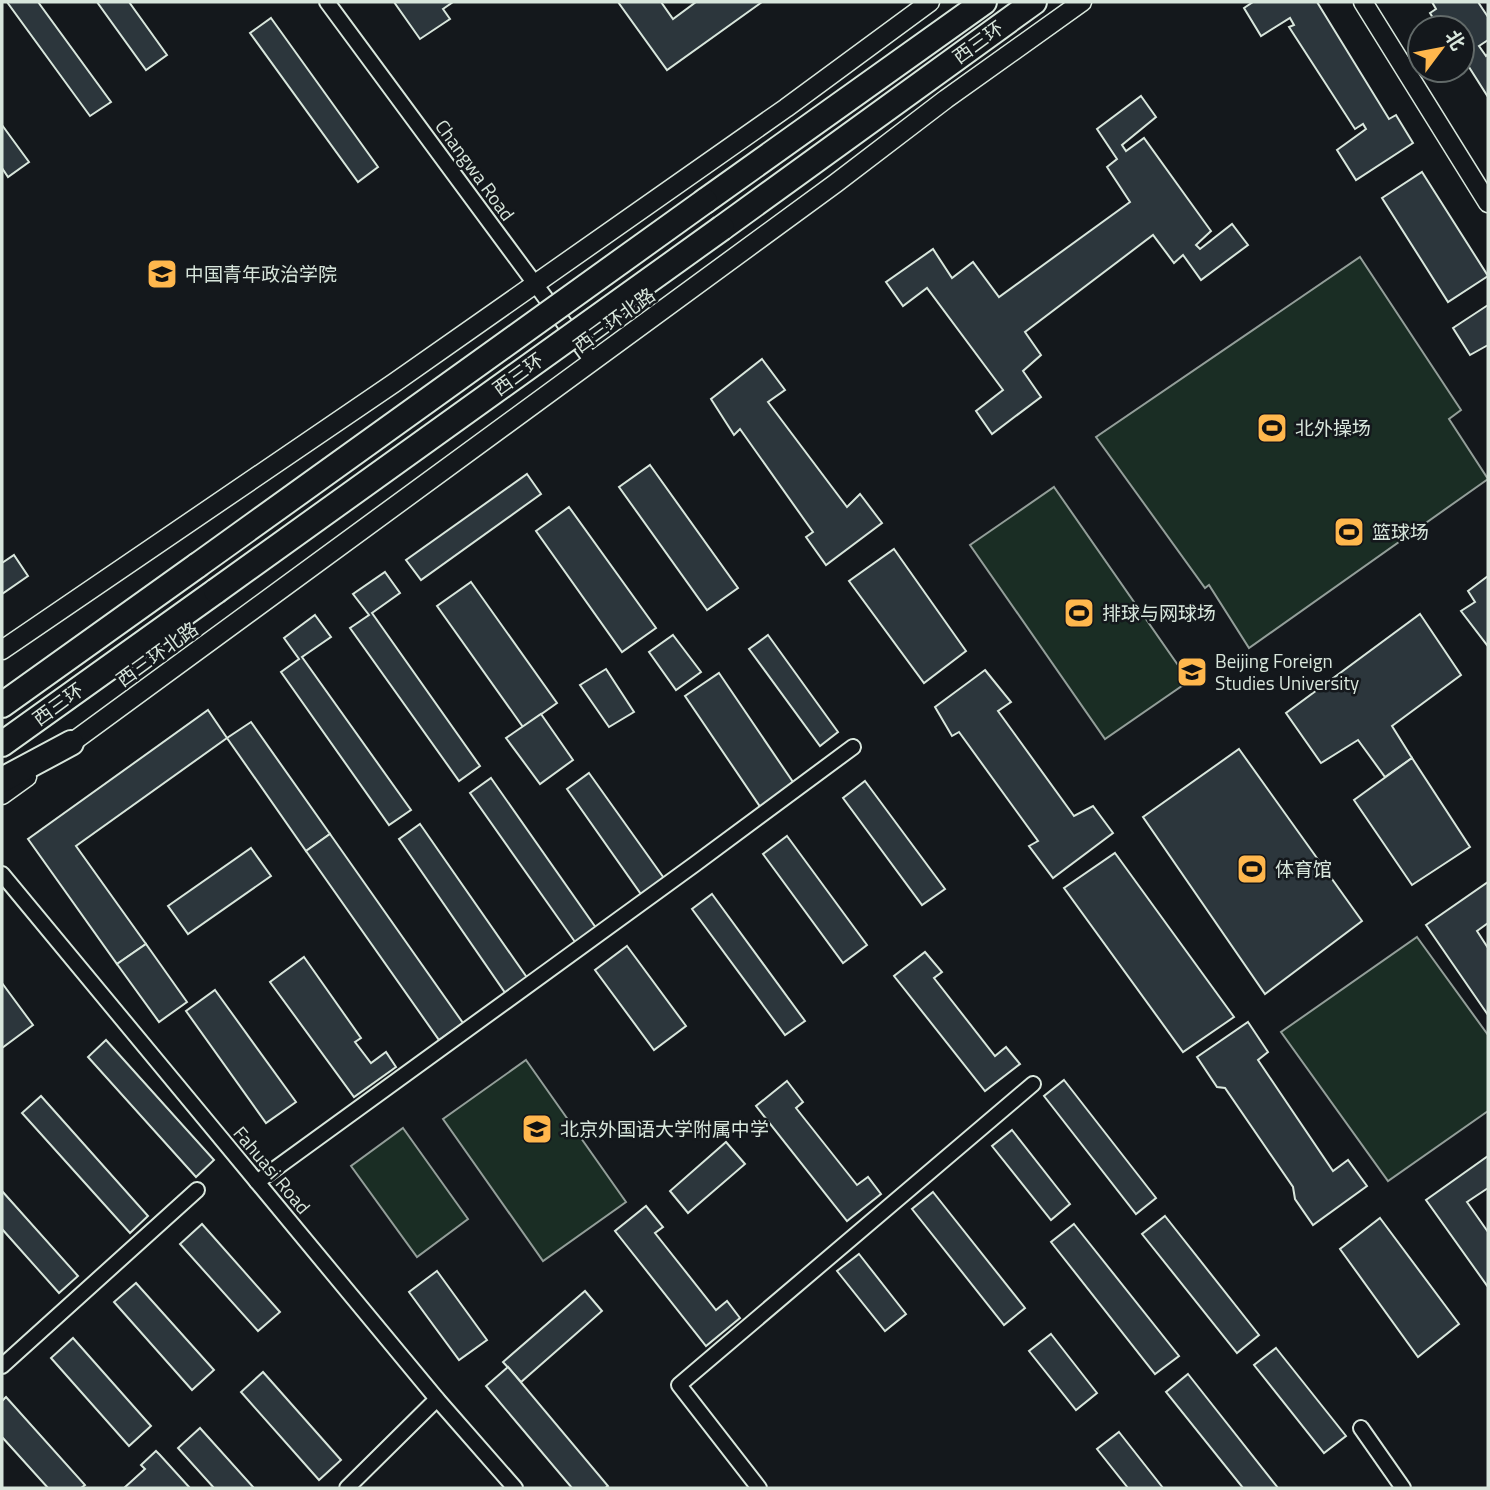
<svg xmlns="http://www.w3.org/2000/svg" width="1490" height="1490" viewBox="0 0 1490 1490" font-family="'Titillium Web','Noto Sans SC',sans-serif">
<style>
.green{fill:#1a2d24;stroke:#939e99;stroke-width:2}
.building{fill:#2c363c;stroke:#d8e6dc;stroke-width:2}
.lines{fill:none;stroke-linecap:round;stroke-linejoin:round}
.minor-casing{stroke:#d8e6dc;stroke-width:18}
.tertiary-casing{stroke:#d8e6dc;stroke-width:21}
.trunk-casing{stroke:#d8e6dc;stroke-width:28}
.minor{stroke:#14181c;stroke-width:14}
.tertiary{stroke:#14181c;stroke-width:18}
.trunk{stroke:#14181c;stroke-width:24}
.trunk-bridge-casing{stroke:#d8e6dc;stroke-width:28;stroke-linecap:butt}
.trunk-bridge{stroke:#14181c;stroke-width:24}
.labels{text-anchor:middle;stroke-width:5;stroke-linejoin:round;paint-order:stroke}
.street-label{font-size:19px;fill:#d8e6dc;stroke:#14181c}
.poi-label{font-size:19px;fill:#d8e6dc;stroke:#14181c;text-anchor:start}
</style>
<rect width="100%" height="100%" fill="#14181c"/>
<g class="green">
<polygon points="1360,257 1461,410 1449,419 1488,479 1249,648 1209,585 1205,588 1096,437"/>
<polygon points="1054,487 1189,681 1105,739 970,545"/>
<polygon points="1417,937 1488,1035 1488,1111 1388,1181 1281,1032"/>
<polygon points="526,1060 626,1202 543,1261 443,1119"/>
<polygon points="403,1128 468,1219 417,1257 351,1166"/>
</g>
<g class="building">
<polygon points="7,2 38,2 111,102 90,116"/>
<polygon points="97,2 129,2 167,55 146,70"/>
<polygon points="394,2 453,2 443,9 450,19 420,39"/>
<polygon points="618,2 661,2 673,19 696,2 762,2 667,70"/>
<polygon points="1253,2 1317,2 1389,119 1396,115 1413,143 1356,180 1337,150 1366,129 1363,124 1355,129 1289,27 1294,25 1290,18 1261,36 1244,8"/>
<polygon points="1432,2 1478,2 1488,17 1488,40 1479,46 1486,56 1488,54 1488,97 1462,56 1462,28 1439,28 1430,13 1436,9"/>
<polygon points="271,18 378,167 358,182 250,33"/>
<polygon points="1141,96 1156,117 1122,145 1126,151 1144,138 1211,231 1196,245 1200,249 1232,224 1248,245 1201,280 1183,255 1174,263 1153,235 1025,332 1041,355 1023,371 1041,397 992,434 976,411 1003,390 927,288 903,306 886,282 933,249 952,278 973,262 999,297 1130,202 1107,167 1117,159 1097,129"/>
<polygon points="2,125 29,162 8,177 2,168"/>
<polygon points="1422,172 1488,276 1448,302 1382,198"/>
<polygon points="1488,305 1488,345 1470,355 1453,328"/>
<polygon points="762,359 785,390 768,402 847,507 860,494 882,523 826,565 806,537 813,532 740,429 734,435 711,399"/>
<polygon points="650,465 738,588 707,610 619,487"/>
<polygon points="527,474 541,494 421,580 406,560"/>
<polygon points="569,507 656,628 622,652 536,531"/>
<polygon points="894,549 966,651 924,683 849,581"/>
<polygon points="14,555 28,576 2,594 2,563"/>
<polygon points="385,572 400,593 372,613 480,766 459,781 350,628 369,615 353,594"/>
<polygon points="1488,576 1488,643 1487,645 1461,611 1475,602 1468,591"/>
<polygon points="471,582 557,703 523,727 437,606"/>
<polygon points="1420,614 1461,675 1392,726 1412,758 1385,777 1358,740 1321,763 1286,713"/>
<polygon points="315,615 331,637 302,657 411,810 389,825 281,672 299,659 284,638"/>
<polygon points="673,635 701,672 676,690 649,652"/>
<polygon points="768,635 838,732 820,746 749,649"/>
<polygon points="606,669 634,712 609,727 580,685"/>
<polygon points="985,670 1011,702 998,711 1074,816 1093,806 1113,833 1053,878 1029,846 1038,841 959,732 952,736 935,707"/>
<polygon points="719,673 795,785 761,808 685,696"/>
<polygon points="208,710 227,738 76,846 146,944 117,964 28,839"/>
<polygon points="541,714 573,760 540,784 506,738"/>
<polygon points="251,722 330,834 306,851 227,738"/>
<polygon points="1239,749 1362,921 1265,994 1143,817"/>
<polygon points="1412,758 1470,847 1412,885 1354,800"/>
<polygon points="589,773 666,881 643,897 567,789"/>
<polygon points="491,778 601,935 580,949 470,793"/>
<polygon points="865,781 945,889 922,905 843,798"/>
<polygon points="420,824 528,979 506,994 399,839"/>
<polygon points="330,834 463,1023 439,1040 306,851"/>
<polygon points="787,836 867,945 843,963 763,854"/>
<polygon points="251,848 271,876 188,934 168,906"/>
<polygon points="1115,853 1234,1017 1183,1052 1064,888"/>
<polygon points="1488,882 1488,923 1477,931 1488,948 1488,1015 1426,925"/>
<polygon points="712,894 805,1021 785,1035 692,909"/>
<polygon points="146,944 187,1002 159,1022 117,964"/>
<polygon points="627,946 686,1026 654,1050 595,970"/>
<polygon points="925,952 942,972 934,978 995,1056 1006,1047 1020,1064 985,1091 894,976"/>
<polygon points="304,957 361,1038 355,1042 371,1063 386,1052 396,1067 354,1097 270,982"/>
<polygon points="2,983 33,1025 2,1048"/>
<polygon points="215,990 296,1102 266,1123 186,1011"/>
<polygon points="1248,1022 1268,1052 1258,1060 1333,1171 1348,1160 1367,1186 1313,1225 1295,1199 1293,1187 1225,1088 1217,1087 1197,1057"/>
<polygon points="106,1040 214,1160 196,1177 88,1057"/>
<polygon points="1064,1080 1156,1198 1136,1214 1044,1096"/>
<polygon points="787,1081 803,1102 796,1108 857,1185 868,1177 881,1194 847,1221 756,1106"/>
<polygon points="41,1096 148,1216 130,1233 22,1113"/>
<polygon points="1012,1130 1070,1204 1051,1220 992,1146"/>
<polygon points="726,1142 745,1164 688,1213 670,1191"/>
<polygon points="1488,1156 1488,1188 1467,1202 1488,1232 1488,1287 1426,1200"/>
<polygon points="2,1191 78,1276 59,1293 2,1229"/>
<polygon points="933,1192 1025,1308 1004,1325 912,1209"/>
<polygon points="646,1206 663,1227 655,1233 716,1310 727,1301 740,1318 706,1346 615,1231"/>
<polygon points="1165,1216 1259,1335 1237,1353 1142,1234"/>
<polygon points="1380,1218 1459,1324 1418,1357 1340,1249"/>
<polygon points="202,1224 280,1312 258,1331 180,1244"/>
<polygon points="1074,1224 1179,1356 1155,1374 1051,1242"/>
<polygon points="859,1254 906,1314 885,1331 837,1271"/>
<polygon points="437,1271 487,1340 459,1360 409,1292"/>
<polygon points="136,1283 214,1370 192,1390 114,1302"/>
<polygon points="585,1291 602,1311 521,1382 503,1362"/>
<polygon points="1051,1334 1097,1393 1076,1410 1029,1351"/>
<polygon points="73,1338 151,1426 129,1446 51,1358"/>
<polygon points="1276,1348 1346,1436 1324,1453 1254,1365"/>
<polygon points="508,1367 608,1486 605,1488 572,1488 486,1386"/>
<polygon points="263,1372 341,1460 319,1480 241,1392"/>
<polygon points="1188,1374 1278,1488 1243,1488 1166,1392"/>
<polygon points="6,1397 85,1485 81,1488 48,1488 2,1437 2,1401"/>
<polygon points="200,1428 254,1488 214,1488 178,1448"/>
<polygon points="1119,1432 1163,1488 1128,1488 1097,1449"/>
<polygon points="156,1451 160,1455 190,1488 124,1488 145,1469 141,1465"/>
</g>
<g class="lines">
<g class="minor-casing">
<g id="minor">
<polyline points="327,2 592,361"/>
<polyline points="2,874 437,1399 515,1488"/>
<polyline points="257,1182 695,864 853,747"/>
<polyline points="2,1366 197,1190"/>
<polyline points="1361,1428 1403,1488"/>
<polyline points="347,1488 437,1399"/>
<polyline points="759,1488 679,1385 1033,1084"/>
</g>
</g>
<g class="tertiary-casing">
<g id="tertiary">
<polyline points="1363,2 1488,203"/>
<polyline points="2,650 394,383 786,108 930,2"/>
<polyline points="63,749 836,183 946,99 1082,2"/>
<polyline points="2,795 27,777"/>
</g>
</g>
<g class="trunk-casing">
<g id="trunk">
<polyline points="705,201 984,2"/>
<polyline points="722,228 1034,2"/>
<polyline points="2,705 198,565"/>
<polyline points="2,744 216,591"/>
<polyline points="2,780 71,743"/>
</g>
</g>
<use href="#minor" class="minor"/>
<use href="#tertiary" class="tertiary"/>
<use href="#trunk" class="trunk"/>
<g class="trunk-bridge-casing">
<g id="trunk-bridge">
<polyline points="198,565 705,201"/>
<polyline points="216,591 722,228"/>
</g>
</g>
<use href="#trunk-bridge" class="trunk-bridge"/>
</g>
<defs>
<g id="university-square" transform="scale(1.575)"><rect x="-9" y="-9" width="18" height="18" rx="4" fill="#ffb74d" stroke="#14181c"/><path d="M0-5L7-2L0 1L-7-2ZM-4 1L0 2.5L4 1V4Q0 6-4 4Z" fill="#111"/></g>
<g id="stadium-square" transform="scale(1.575)"><rect x="-9" y="-9" width="18" height="18" rx="4" fill="#ffb74d" stroke="#14181c"/><path d="M0-5a6.5 5 0 1 0 0 10a6.5 5 0 1 0 0-10ZM-3.5-1.8h7v3.6h-7Z" fill="#111"/></g>
<g id="school-square" transform="scale(1.575)"><rect x="-9" y="-9" width="18" height="18" rx="4" fill="#ffb74d" stroke="#14181c"/><path d="M0-5L7-2L0 1L-7-2ZM-4 1L0 2.5L4 1V4Q0 6-4 4Z" fill="#111"/></g>
</defs>
<g fill-rule="evenodd">
<use href="#university-square" x="162" y="274"/>
<use href="#stadium-square" x="1272" y="428"/>
<use href="#stadium-square" x="1349" y="532"/>
<use href="#stadium-square" x="1079" y="613"/>
<use href="#university-square" x="1192" y="672"/>
<use href="#stadium-square" x="1252" y="869"/>
<use href="#school-square" x="537" y="1129"/>
</g>
<g class="labels">
<g class="street-label">
<text transform="translate(978 42) rotate(-36)" y="7">西三环</text>
<text transform="translate(475 170) rotate(54)" y="7">Changwa Road</text>
<text transform="translate(614 320) rotate(-36)" y="7">西三环北路</text>
<text transform="translate(518 374) rotate(-36)" y="7">西三环</text>
<text transform="translate(157 654) rotate(-36)" y="7">西三环北路</text>
<text transform="translate(58 704) rotate(-36)" y="7">西三环</text>
<text transform="translate(272 1170) rotate(50)" y="7">Fahuasi Road</text>
</g>
<g class="poi-label">
<text x="185" y="281">中国青年政治学院</text>
<text x="1295" y="435">北外操场</text>
<text x="1372" y="539">篮球场</text>
<text x="1102" y="620">排球与网球场</text>
<text x="1215" y="668">Beijing Foreign<tspan x="1215" dy="22">Studies University</tspan></text>
<text x="1275" y="876">体育馆</text>
<text x="560" y="1136">北京外国语大学附属中学</text>
</g>
</g>
<rect width="1490" height="1490" fill="none" stroke="#d8e6dc" stroke-width="7"/>
<g transform="translate(1441 49) rotate(58)"><circle r="33" fill="#14181c" stroke="#626a69" stroke-width="2"/>
<path d="M0-5L12 26L0 18L-12 26Z" fill="#ffb74d"/>
<text y="-10" font-size="19" font-weight="bold" text-anchor="middle" fill="#d8e6dc">北</text>
</g>
</svg>
